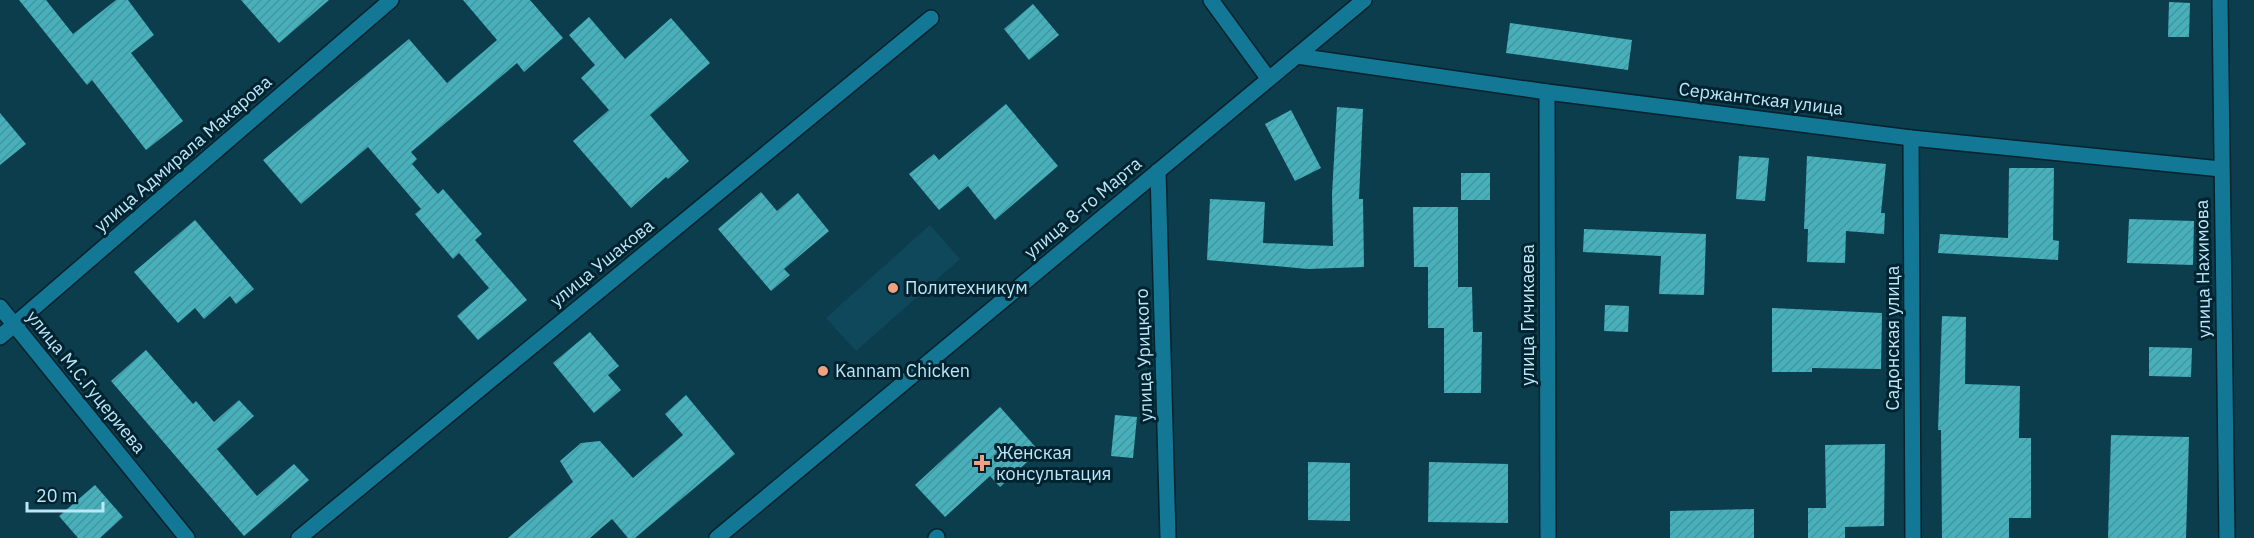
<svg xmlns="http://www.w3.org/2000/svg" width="2254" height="538" viewBox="0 0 2254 538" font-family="'IBM Plex Sans',sans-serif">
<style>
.built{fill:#0f485b}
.building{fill:url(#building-hatch)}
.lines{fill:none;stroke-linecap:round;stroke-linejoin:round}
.minor-casing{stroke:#06222c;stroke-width:18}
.minor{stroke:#137896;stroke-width:15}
.poi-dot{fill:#f1a17d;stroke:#002330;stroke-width:2}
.labels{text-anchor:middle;stroke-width:6;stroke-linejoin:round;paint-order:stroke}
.street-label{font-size:18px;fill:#bde6f6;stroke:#002330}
.poi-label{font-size:18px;fill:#bde6f6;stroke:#002330;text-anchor:start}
</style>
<defs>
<pattern id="building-hatch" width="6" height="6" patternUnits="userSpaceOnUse" patternTransform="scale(1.5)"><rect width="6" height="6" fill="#47b0ba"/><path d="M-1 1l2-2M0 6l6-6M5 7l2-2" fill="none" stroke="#44959e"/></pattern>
</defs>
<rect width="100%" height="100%" fill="#0b3d4d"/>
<polygon class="built" points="930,225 960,259 856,351 826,318"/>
<g class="building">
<polygon points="19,0 46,0 73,34 116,0 128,0 154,35 131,53 183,121 146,150 92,80 87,85"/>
<polygon points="241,0 329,0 279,43"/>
<polygon points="463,0 530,0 563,38 524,72 517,63 411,152 417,159 412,164 438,194 443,189 482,234 475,240 527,300 478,340 457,316 489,288 459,253 453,259 415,214 421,209 368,147 301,204 263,160 409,39 447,83 497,40"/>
<polygon points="2169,2 2190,3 2189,37 2168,37"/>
<polygon points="1033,4 1059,35 1029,60 1004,29"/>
<polygon points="589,17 625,59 671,18 710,63 650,115 689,161 668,179 666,177 631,208 573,141 609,110 581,78 595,65 569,35"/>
<polygon points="1510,23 1632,40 1628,70 1506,53"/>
<polygon points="1006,104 1058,166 995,220 968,186 939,210 909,174 934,154 939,160"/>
<polygon points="1337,107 1363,109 1359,199 1363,199 1364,267 1308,269 1207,260 1210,199 1265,202 1263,243 1333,246 1332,194"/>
<polygon points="1291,110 1321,168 1295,181 1265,124"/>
<polygon points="0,113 26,144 0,165"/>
<polygon points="1739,156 1769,158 1765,201 1736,199"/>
<polygon points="1807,156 1886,164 1881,213 1885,213 1884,234 1846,231 1845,263 1807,262 1808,229 1804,229"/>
<polygon points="2009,168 2054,168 2053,240 2059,241 2058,260 1938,253 1940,234 2008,238"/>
<rect x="1461" y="173" width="29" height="27"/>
<polygon points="761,192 777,211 798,193 829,231 784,269 790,275 771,291 718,229"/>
<polygon points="1413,207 1458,207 1458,287 1472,287 1473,332 1482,332 1481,393 1444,393 1444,328 1428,328 1428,267 1414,267"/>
<polygon points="2129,219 2194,221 2193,265 2127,263"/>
<polygon points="195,220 254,289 236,304 230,296 204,319 195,308 178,323 134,272"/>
<polygon points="1584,229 1706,234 1704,295 1659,294 1661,256 1583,252"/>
<polygon points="1605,305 1629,306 1628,332 1604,331"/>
<polygon points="1772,308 1882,313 1881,369 1812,368 1812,372 1772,372"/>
<polygon points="1942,316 1966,317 1965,384 2020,386 2019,438 2031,438 2031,518 2009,518 2009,538 1942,538 1941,430 1938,430"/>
<polygon points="590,332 619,366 608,375 621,390 594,413 553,363"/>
<polygon points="2149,347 2192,348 2191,377 2149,376"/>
<polygon points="146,350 193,404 196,401 214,422 239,400 254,416 217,449 257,496 294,464 309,480 244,536 111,381"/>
<polygon points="686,395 735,454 635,538 628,538 612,519 590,538 508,538 573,482 560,461 581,443 600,441 633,478 683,435 665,414"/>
<polygon points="1000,407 1039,451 1000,487 990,476 945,517 915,485"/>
<polygon points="1115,415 1137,417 1133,458 1111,456"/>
<polygon points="2111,435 2189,437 2186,538 2108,538"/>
<polygon points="1885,444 1884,526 1845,527 1845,538 1808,538 1808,508 1826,508 1825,445"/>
<polygon points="1308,462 1350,463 1350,521 1308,520"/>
<polygon points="1429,462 1508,464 1508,523 1428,522"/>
<polygon points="95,485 123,517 100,538 78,538 59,516"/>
<polygon points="1754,509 1754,538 1670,538 1670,511"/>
</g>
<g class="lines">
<g class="minor-casing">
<g id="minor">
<polyline points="1211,0 1268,78"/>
<polyline points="2220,0 2227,538"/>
<polyline points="1297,56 1547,92 1911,138 2221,169"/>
<polyline points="1547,92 1548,538"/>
<polyline points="1911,138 1913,538"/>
<polyline points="1158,171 1168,538"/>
<polyline points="0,307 187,538"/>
<polyline points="0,337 391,0"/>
<polyline points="299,538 931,18"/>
<polyline points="717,538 1364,0"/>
<polyline points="936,538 937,537"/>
</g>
</g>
<use href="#minor" class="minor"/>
</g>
<g class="poi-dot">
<circle cx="893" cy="288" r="6"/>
<circle cx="823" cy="371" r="6"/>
<path d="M979 454h6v6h6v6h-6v6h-6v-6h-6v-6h6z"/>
</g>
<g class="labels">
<g class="street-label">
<text transform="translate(1761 99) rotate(7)" y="6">Сержантская улица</text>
<text transform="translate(183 154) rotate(-41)" y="6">улица Адмирала Макарова</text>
<text transform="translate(1083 208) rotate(-40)" y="6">улица 8-го Марта</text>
<text transform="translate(602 263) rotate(-39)" y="6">улица Ушакова</text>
<text transform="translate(2203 269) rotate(-91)" y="6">улица Нахимова</text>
<text transform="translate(1528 315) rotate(-90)" y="6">улица Гичикаева</text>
<text transform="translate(1893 338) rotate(-90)" y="6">Садонская улица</text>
<text transform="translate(1144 355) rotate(-92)" y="6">улица Урицкого</text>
<text transform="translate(86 382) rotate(51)" y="6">улица М.С.Гуцериева</text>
</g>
<g class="poi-label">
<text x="905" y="294">Политехникум</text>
<text x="835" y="377">Kannam Chicken</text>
<text x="996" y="459">Женская<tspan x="996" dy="21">консультация</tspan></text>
</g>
</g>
<path d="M27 502v9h76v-9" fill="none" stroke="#bde6f6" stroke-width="3"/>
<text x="36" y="502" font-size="18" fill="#bde6f6" stroke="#002330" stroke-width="4.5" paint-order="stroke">20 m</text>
</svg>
